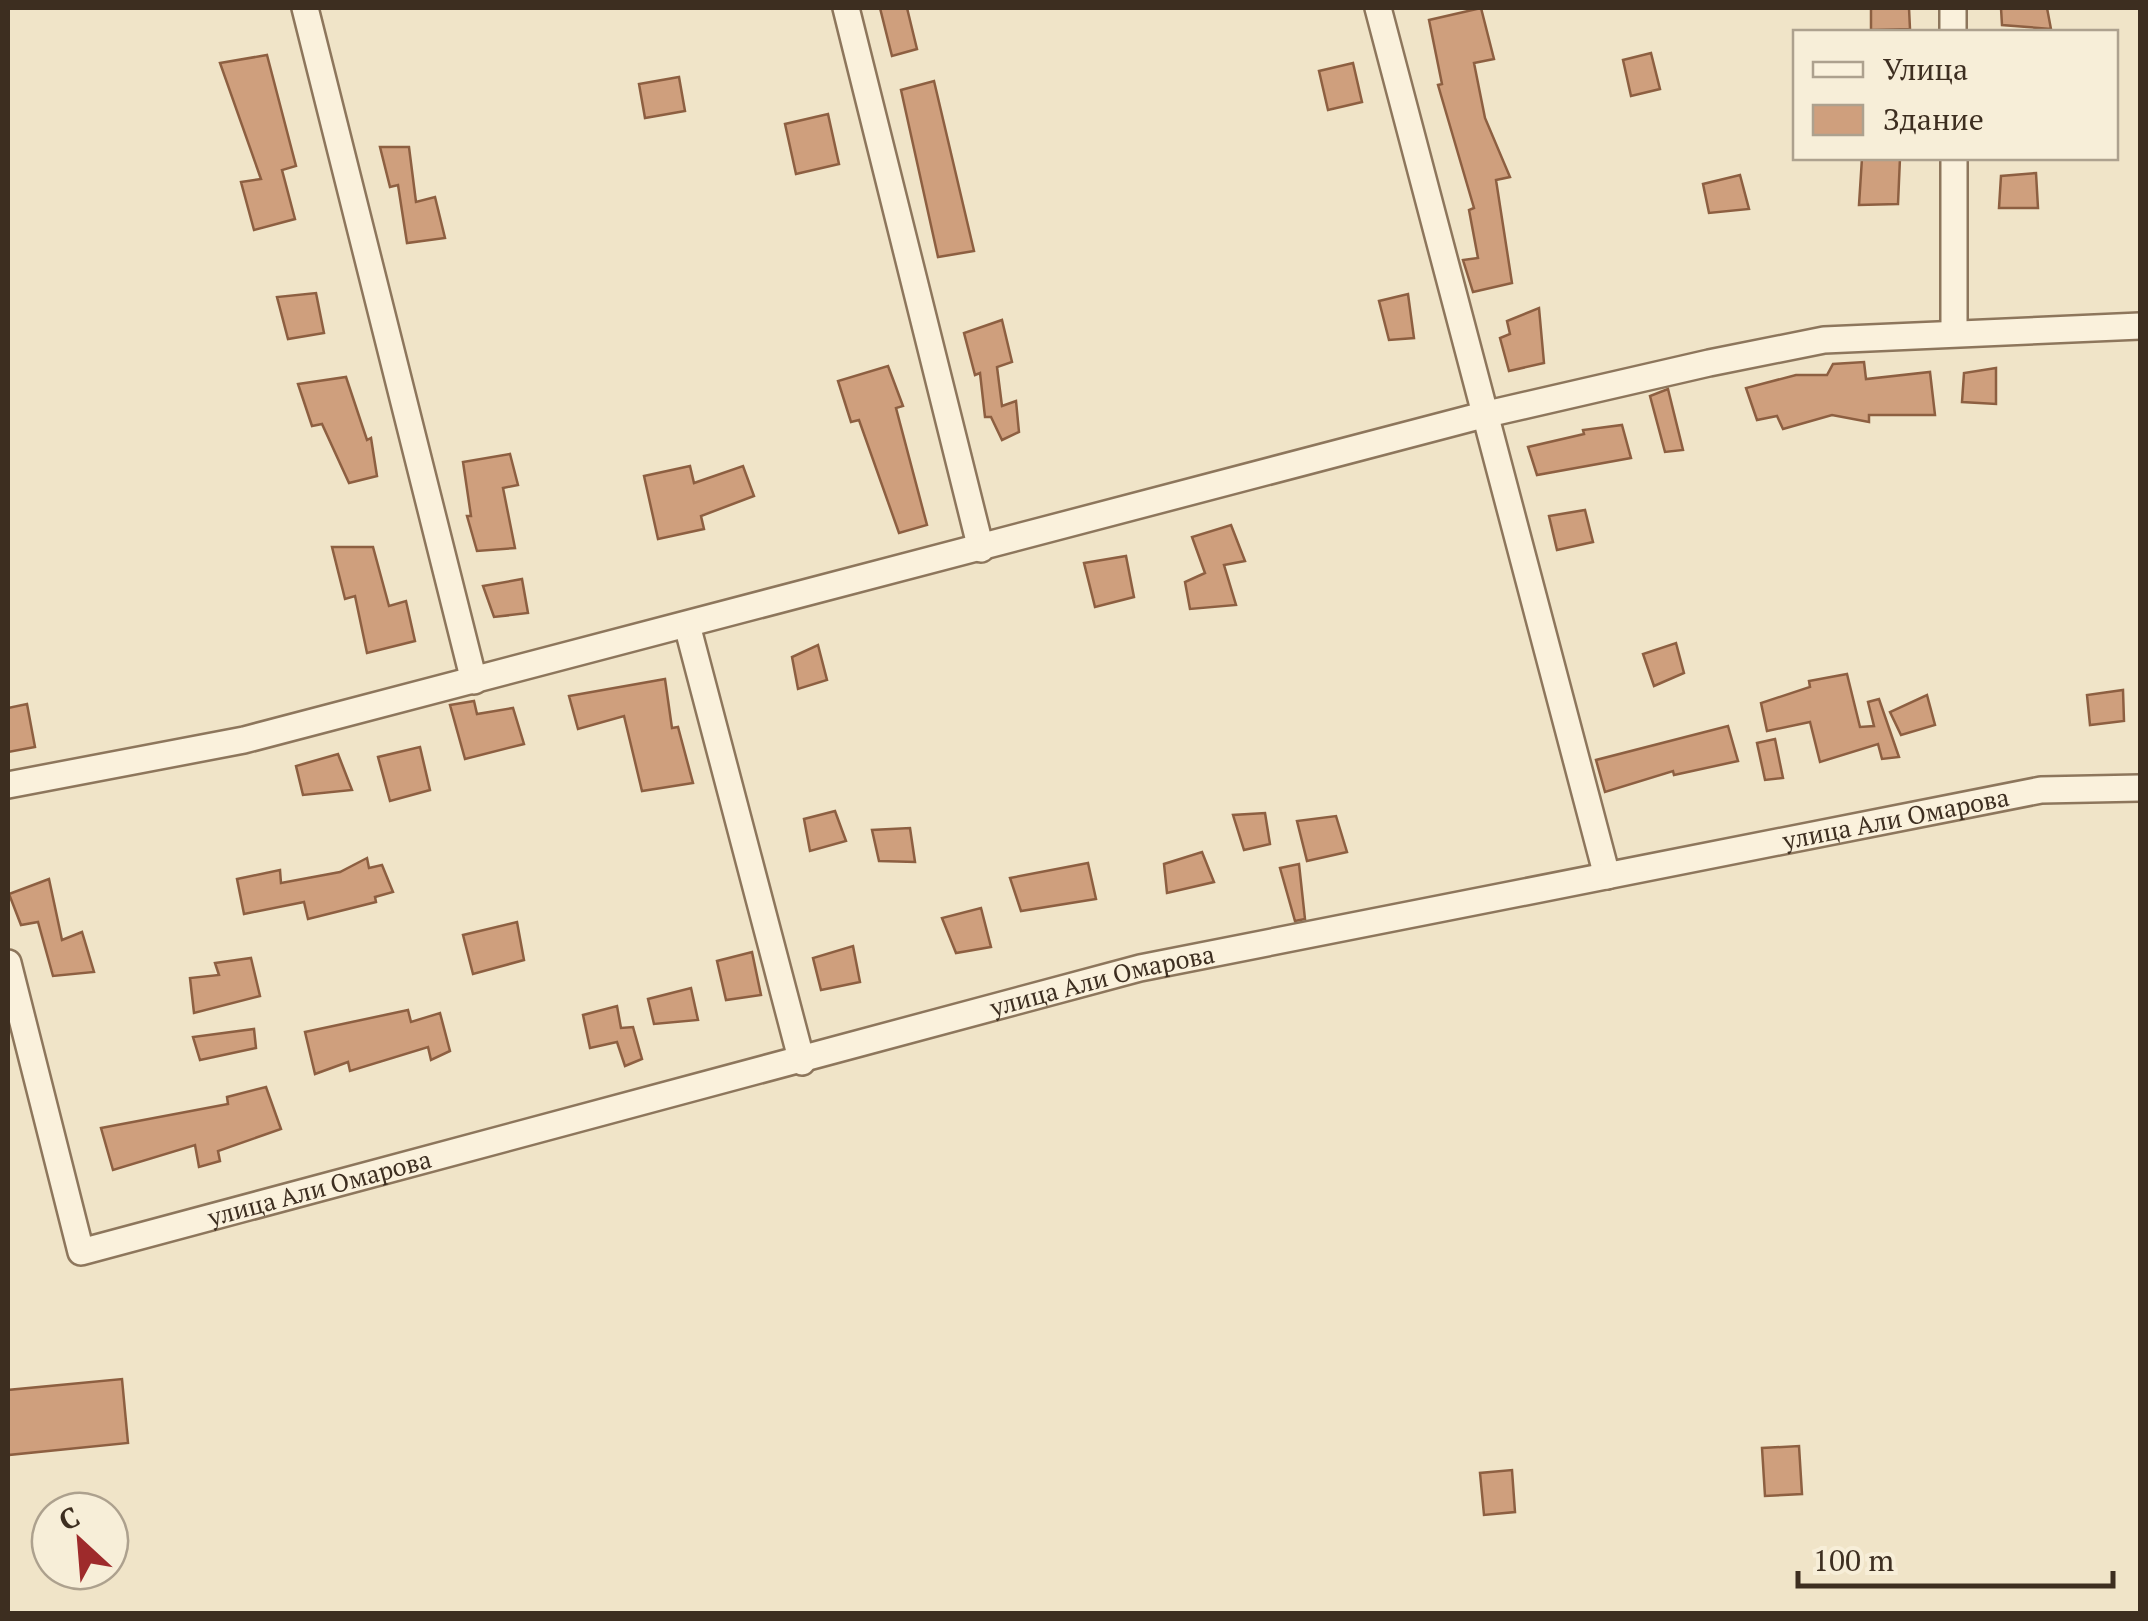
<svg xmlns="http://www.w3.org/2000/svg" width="2148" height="1621" viewBox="0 0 2148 1621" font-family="'PT Serif',serif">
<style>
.building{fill:#cf9f7d;stroke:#8d5f41;stroke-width:2.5}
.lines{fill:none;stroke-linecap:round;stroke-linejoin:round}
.minor-casing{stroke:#8d765c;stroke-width:30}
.minor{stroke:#faf1dc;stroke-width:25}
.labels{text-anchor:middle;stroke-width:8;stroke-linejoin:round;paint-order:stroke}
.street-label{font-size:25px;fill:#3d2e20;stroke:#f7eed8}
</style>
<rect width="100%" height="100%" fill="#f0e4c8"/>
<g class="building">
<polygon points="880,8 907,8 917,49 892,56"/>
<polygon points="1481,8 1494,59 1474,63 1485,118 1510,177 1496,180 1512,283 1473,292 1463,260 1478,258 1469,210 1474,208 1438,85 1442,84 1429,20"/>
<polygon points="1871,8 1909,8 1910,29 1871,30"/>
<polygon points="2001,8 2047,8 2051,29 2002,25"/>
<polygon points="1651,53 1660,89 1631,96 1623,60"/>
<polygon points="267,55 296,166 282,170 295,219 254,230 241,182 261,179 220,63"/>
<polygon points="1353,63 1362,102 1328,110 1319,71"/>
<polygon points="679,77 685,111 645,118 639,84"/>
<polygon points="934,81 974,251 938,257 901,90"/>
<polygon points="828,114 839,164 796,174 785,124"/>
<polygon points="380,147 409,147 416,202 435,197 445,238 407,243 398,185 390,187"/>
<polygon points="1862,158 1900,158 1898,204 1859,205"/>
<polygon points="2036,173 2038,208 1999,208 2001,176"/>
<polygon points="1740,175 1749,209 1709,213 1703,184"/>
<polygon points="316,293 324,333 288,339 277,297"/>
<polygon points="1408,294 1414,338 1389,340 1379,301"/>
<polygon points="1539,308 1544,363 1509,371 1500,338 1510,334 1507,321"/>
<polygon points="1002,320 1012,362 997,367 1002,406 1016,401 1019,432 1002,440 991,417 985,417 980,373 975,375 964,333"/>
<polygon points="1864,362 1866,379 1930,372 1935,415 1869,415 1869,422 1832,415 1783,429 1777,416 1757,420 1746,388 1796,375 1827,375 1833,364"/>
<polygon points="888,366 903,406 896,408 927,525 899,533 859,420 851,422 838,381"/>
<polygon points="1996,368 1996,404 1962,402 1964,373"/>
<polygon points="346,377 367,440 371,438 377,476 349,483 322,424 312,426 298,384"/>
<polygon points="1668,389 1683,450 1665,452 1650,396"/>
<polygon points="1622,425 1631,458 1537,475 1528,447 1584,434 1583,430"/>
<polygon points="510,454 518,485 503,488 515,548 477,551 467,516 471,516 463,462"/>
<polygon points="690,466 694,483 743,466 754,496 701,516 704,529 658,539 644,476"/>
<polygon points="1585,510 1593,542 1557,550 1549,516"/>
<polygon points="1231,525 1245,561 1224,565 1236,605 1190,609 1185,582 1205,573 1192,537"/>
<polygon points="332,547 373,547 389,606 406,601 415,641 367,653 355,596 345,599"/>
<polygon points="1126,556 1134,597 1095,607 1084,563"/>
<polygon points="522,579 528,613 494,617 483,586"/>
<polygon points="1676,643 1684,673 1654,686 1643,654"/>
<polygon points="818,645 827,680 798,689 792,657"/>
<polygon points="1847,674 1860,727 1874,726 1868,702 1879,699 1899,757 1882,759 1878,744 1820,762 1810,722 1767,731 1761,703 1810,687 1809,681"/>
<polygon points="665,679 672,728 678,727 693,783 642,791 624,716 578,729 569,696"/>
<polygon points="2123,690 2124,721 2090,725 2087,695"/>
<polygon points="1927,695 1935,725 1901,735 1890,712"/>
<polygon points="474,701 477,714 513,708 524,744 465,759 450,705"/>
<polygon points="27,704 35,747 8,752 8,708"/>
<polygon points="1728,726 1738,761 1674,775 1673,771 1605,792 1596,760"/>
<polygon points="1775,739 1783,778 1765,780 1757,743"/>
<polygon points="420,747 430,790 390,801 378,757"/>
<polygon points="338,754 352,790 303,795 296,766"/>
<polygon points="835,811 846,841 810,851 804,819"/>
<polygon points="1265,813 1270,844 1244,850 1233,815"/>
<polygon points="1336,816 1347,852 1307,861 1297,821"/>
<polygon points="910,828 915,862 879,861 872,830"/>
<polygon points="1202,852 1214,882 1167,893 1164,864"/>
<polygon points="367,858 369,868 382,865 393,892 375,897 376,902 308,919 304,902 244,914 237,879 280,870 281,883 340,872"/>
<polygon points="1088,863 1096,899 1021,911 1010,878"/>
<polygon points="1299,864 1305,919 1295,921 1280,868"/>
<polygon points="49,879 62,940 82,932 94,972 53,976 38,922 21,925 9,894"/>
<polygon points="981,908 991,947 956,953 942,918"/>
<polygon points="517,922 524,960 473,974 463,935"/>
<polygon points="853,946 860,982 821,990 813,958"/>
<polygon points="752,952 761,995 726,1000 717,961"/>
<polygon points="251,958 260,996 194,1013 190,978 219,975 215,963"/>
<polygon points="691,988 698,1020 654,1024 648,999"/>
<polygon points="617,1006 621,1028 633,1027 642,1059 625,1066 617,1042 590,1048 583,1015"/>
<polygon points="408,1010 411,1022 440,1013 450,1051 431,1060 428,1047 350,1071 348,1062 315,1074 305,1032"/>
<polygon points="254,1029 256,1048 200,1060 193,1037"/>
<polygon points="266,1087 281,1129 218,1151 220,1161 199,1167 195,1145 113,1170 101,1128 228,1104 227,1097"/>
<polygon points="122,1379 128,1443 8,1455 8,1390"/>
<polygon points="1799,1446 1802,1494 1765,1496 1762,1448"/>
<polygon points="1512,1470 1515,1512 1484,1515 1480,1473"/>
</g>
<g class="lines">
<g class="minor-casing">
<g id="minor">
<polyline points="305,8 474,681"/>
<polyline points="846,8 981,549"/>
<polyline points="1378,8 1607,876"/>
<polyline points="1953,8 1953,32"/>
<polyline points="1954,158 1954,332"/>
<polyline points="687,625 802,1062"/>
<polyline points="8,785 244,740 1483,415 1709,363 1824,340 2140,326"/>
<path id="s1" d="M8 963 81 1252 1140 968 2041 790 2140 788"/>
</g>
</g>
<use href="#minor" class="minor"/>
</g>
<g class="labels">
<g class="street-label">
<text dy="9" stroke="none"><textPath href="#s1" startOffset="2165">улица Али Омарова</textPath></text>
<text dy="9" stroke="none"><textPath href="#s1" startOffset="1355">улица Али Омарова</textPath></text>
<text dy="9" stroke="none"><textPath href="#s1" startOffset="545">улица Али Омарова</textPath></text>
</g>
</g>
<rect width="2148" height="1621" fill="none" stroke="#3d2e20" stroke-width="20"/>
<rect x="1793" y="30" width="325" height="130" fill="#f7eed8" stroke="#ada18e" stroke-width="2.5"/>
<rect x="1813" y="62" width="50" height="15" fill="#faf1dc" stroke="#ada18e" stroke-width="2.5"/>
<text x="1883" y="80" font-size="30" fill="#3d2e20">Улица</text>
<rect x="1813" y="105" width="50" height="30" fill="#cf9f7d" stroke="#ada18e" stroke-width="2.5"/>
<text x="1883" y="130" font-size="30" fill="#3d2e20">Здание</text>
<g transform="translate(80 1541) rotate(334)"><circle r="48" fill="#f7eed8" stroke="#ada18e" stroke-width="2.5"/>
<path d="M0-8L18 38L0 25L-18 38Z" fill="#9e2a2b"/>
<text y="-15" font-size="28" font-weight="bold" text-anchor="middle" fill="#3d2e20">С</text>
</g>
<path d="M1798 1571v15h315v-15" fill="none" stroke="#3d2e20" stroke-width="5"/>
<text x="1813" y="1571" font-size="30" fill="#3d2e20" stroke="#f7eed8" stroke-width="8" paint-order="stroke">100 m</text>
</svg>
